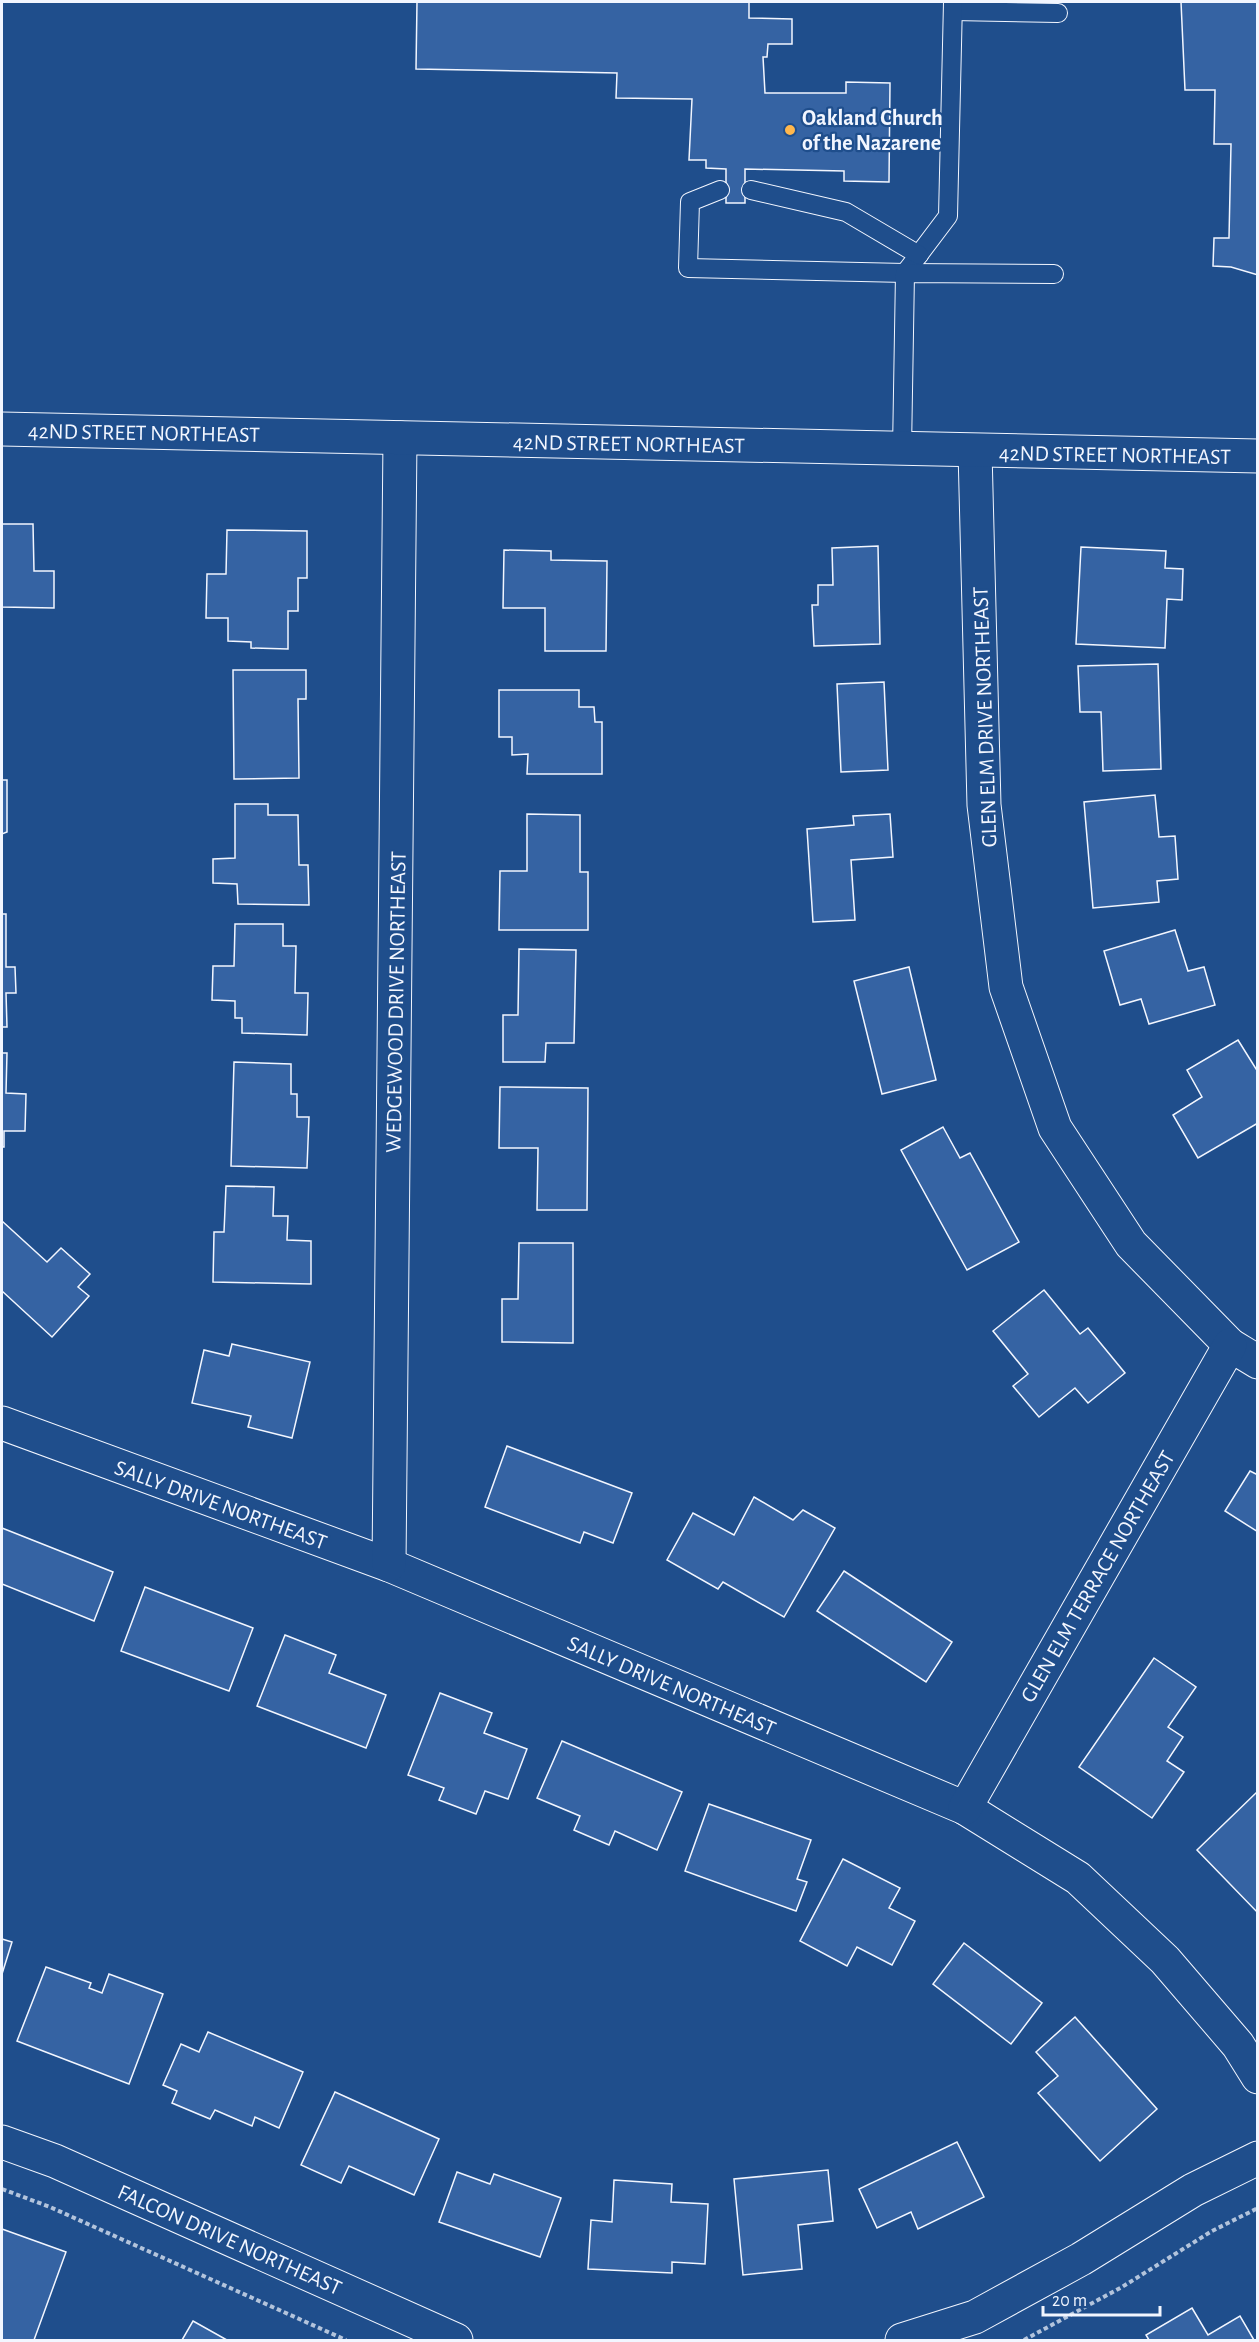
<svg xmlns="http://www.w3.org/2000/svg" width="1259" height="2342" viewBox="0 0 1259 2342" font-family="'Alegreya Sans',sans-serif">
<style>
.building{fill:#3563a3;stroke:#f2f6ff;stroke-width:1.5}
.lines{fill:none;stroke-linecap:round;stroke-linejoin:round}
.lane-casing{stroke:#f2f6ff;stroke-width:20}
.street-casing{stroke:#f2f6ff;stroke-width:35}
.secondary-casing{stroke:#f2f6ff;stroke-width:35}
.path{stroke:#b3c4dc;stroke-width:4;stroke-dasharray:4.5 3;stroke-linecap:butt}
.lane{stroke:#1f4e8c;stroke-width:18}
.street{stroke:#1f4e8c;stroke-width:33}
.secondary{stroke:#1f4e8c;stroke-width:33}
.poi-dot{fill:#ffb74d;stroke:#1f4e8c;stroke-width:2}
.labels{text-anchor:middle;stroke-width:4.5;stroke-linejoin:round;paint-order:stroke}
.poi-label{font-size:22px;font-weight:bold;fill:#f2f6ff;stroke:#1f4e8c;text-anchor:start}
.street-label{font-size:22px;fill:#f2f6ff;stroke:#1f4e8c}
</style>
<rect width="100%" height="100%" fill="#1f4e8c"/>
<g class="building">
<polygon points="417,2 749,2 749,18 792,19 792,44 768,44 767,57 763,57 765,93 846,93 846,82 890,83 889,182 844,181 844,171 745,169 745,203 726,203 726,169 706,168 706,160 689,160 692,99 616,98 617,73 416,69"/>
<polygon points="1181,2 1258,2 1258,275 1231,267 1213,266 1214,238 1229,238 1231,144 1214,144 1215,90 1185,90"/>
<polygon points="2,524 33,524 34,571 54,571 54,608 2,607"/>
<polygon points="227,530 307,531 307,578 298,578 298,611 288,611 288,649 251,648 251,642 228,641 228,618 206,618 207,574 226,574"/>
<polygon points="878,546 880,644 814,646 812,605 818,605 818,585 833,585 832,548"/>
<polygon points="1081,547 1166,551 1165,568 1183,569 1182,600 1167,599 1165,648 1076,644"/>
<polygon points="504,550 551,551 551,560 607,561 606,651 545,651 545,608 503,608"/>
<polygon points="1158,664 1161,769 1103,771 1101,712 1080,712 1078,666"/>
<polygon points="233,670 306,670 306,699 298,699 299,778 234,779"/>
<polygon points="884,682 888,770 841,772 837,684"/>
<polygon points="499,690 579,690 579,707 594,707 595,722 602,722 602,774 527,774 528,754 512,755 512,737 499,737"/>
<polygon points="2,780 7,780 7,832 2,834"/>
<polygon points="1155,795 1159,837 1175,836 1178,879 1157,881 1159,902 1093,908 1084,802"/>
<polygon points="235,804 268,804 268,815 298,815 299,865 308,865 309,905 238,904 237,884 213,883 213,859 235,858"/>
<polygon points="527,814 580,815 580,872 588,872 588,930 499,930 500,871 527,871"/>
<polygon points="890,814 893,857 851,860 855,920 813,922 807,829 854,825 853,816"/>
<polygon points="2,914 6,914 6,967 15,967 16,993 6,993 7,1027 2,1027"/>
<polygon points="235,924 283,924 283,946 296,946 295,993 308,993 307,1035 242,1033 242,1018 235,1018 235,1001 212,1000 213,966 234,966"/>
<polygon points="1175,930 1188,971 1204,967 1215,1005 1149,1024 1141,999 1120,1005 1104,951"/>
<polygon points="519,949 576,950 574,1043 546,1043 545,1062 503,1062 503,1015 518,1015"/>
<polygon points="909,967 936,1080 882,1094 854,981"/>
<polygon points="1238,1040 1258,1072 1258,1123 1198,1158 1173,1115 1202,1097 1187,1070"/>
<polygon points="2,1053 7,1053 6,1093 26,1094 25,1131 4,1131 4,1147 2,1147"/>
<polygon points="234,1062 291,1064 291,1094 297,1094 297,1117 309,1117 307,1168 231,1166"/>
<polygon points="500,1087 588,1088 587,1210 537,1210 538,1148 499,1148"/>
<polygon points="943,1127 960,1158 970,1153 1019,1242 967,1270 901,1150"/>
<polygon points="226,1186 274,1187 273,1216 288,1216 287,1240 311,1241 311,1284 213,1282 214,1232 224,1232"/>
<polygon points="2,1221 47,1262 61,1248 90,1274 78,1287 89,1296 52,1337 2,1291"/>
<polygon points="519,1243 573,1243 573,1343 502,1342 502,1299 518,1299"/>
<polygon points="1044,1290 1080,1334 1088,1328 1125,1373 1088,1403 1075,1388 1039,1417 1013,1386 1028,1374 993,1331"/>
<polygon points="232,1344 310,1362 292,1438 248,1427 251,1416 192,1403 204,1350 229,1356"/>
<polygon points="507,1446 632,1493 613,1543 584,1532 580,1543 485,1507"/>
<polygon points="1250,1471 1258,1475 1258,1532 1225,1511"/>
<polygon points="754,1497 793,1520 803,1510 835,1528 784,1617 723,1582 718,1589 667,1560 693,1513 734,1535"/>
<polygon points="2,1528 113,1572 94,1621 2,1584"/>
<polygon points="844,1571 952,1642 926,1682 817,1611"/>
<polygon points="145,1587 253,1628 229,1691 121,1651"/>
<polygon points="285,1635 336,1655 329,1673 386,1695 366,1748 257,1706"/>
<polygon points="1154,1658 1196,1687 1168,1727 1183,1737 1167,1761 1184,1772 1152,1818 1079,1767"/>
<polygon points="440,1693 492,1713 484,1733 527,1749 508,1799 485,1791 476,1814 439,1800 444,1788 408,1775"/>
<polygon points="562,1741 682,1792 657,1850 615,1831 609,1845 574,1830 580,1816 537,1798"/>
<polygon points="1257,1792 1258,1793 1258,1913 1197,1850"/>
<polygon points="709,1804 811,1840 797,1879 807,1882 796,1911 685,1871"/>
<polygon points="843,1859 900,1888 889,1908 915,1921 892,1965 857,1947 847,1966 800,1941"/>
<polygon points="2,1939 12,1942 2,1974"/>
<polygon points="964,1943 1042,2003 1011,2044 933,1984"/>
<polygon points="46,1967 91,1983 89,1988 102,1993 109,1974 163,1994 129,2084 17,2041"/>
<polygon points="1075,2017 1157,2109 1100,2161 1038,2093 1058,2076 1036,2052"/>
<polygon points="208,2032 303,2072 279,2128 255,2117 252,2126 215,2110 210,2119 172,2103 177,2091 163,2085 181,2044 199,2052"/>
<polygon points="335,2092 439,2139 414,2195 349,2166 341,2183 301,2165"/>
<polygon points="957,2142 984,2197 918,2229 911,2212 877,2228 859,2189"/>
<polygon points="828,2170 833,2221 798,2225 802,2269 743,2275 734,2179"/>
<polygon points="457,2172 490,2184 494,2174 561,2198 540,2257 439,2222"/>
<polygon points="614,2180 672,2184 671,2202 708,2204 705,2264 672,2262 672,2273 588,2269 591,2220 612,2222"/>
<polygon points="2,2229 66,2252 34,2340 2,2340"/>
<polygon points="1192,2308 1208,2335 1240,2316 1254,2340 1149,2340 1146,2335"/>
<polygon points="193,2321 227,2340 182,2340"/>
</g>
<g class="lines">
<g class="lane-casing">
<g id="lane">
<polyline points="953,11 1058,13"/>
<polyline points="720,190 690,202 688,268 905,273 948,216 953,2"/>
<polyline points="751,190 846,212 919,255"/>
<polyline points="902,450 905,273 1054,274"/>
</g>
</g>
<g class="street-casing">
<g id="street">
<polyline points="975,451 984,805 1006,987 1055,1128 1131,1244 1230,1345 1258,1362"/>
<polyline points="2,1423 389,1565 965,1808 1078,1878 1165,1960 1238,2045 1258,2077"/>
<polyline points="389,1565 400,438"/>
<polyline points="965,1808 1230,1345"/>
<polyline points="2,2142 55,2161 456,2340"/>
<polyline points="902,2340 975,2317 1081,2259 1193,2190 1258,2158"/>
</g>
</g>
<g class="secondary-casing">
<polyline id="secondary" points="2,429 1258,456"/>
</g>
<g class="path">
<polyline points="2,2189 50,2207 346,2340"/>
<polyline points="1024,2340 1122,2287 1212,2231 1258,2208"/>
</g>
<use href="#lane" class="lane"/>
<use href="#street" class="street"/>
<use href="#secondary" class="secondary"/>
</g>
<circle class="poi-dot" cx="790" cy="130" r="6"/>
<g class="labels">
<g class="poi-label">
<text x="802" y="125">Oakland Church<tspan x="802" dy="25">of the Nazarene</tspan></text>
</g>
<g class="street-label">
<text transform="translate(144 432) rotate(1)" y="8">42ND STREET NORTHEAST</text>
<text transform="translate(629 443) rotate(1)" y="8">42ND STREET NORTHEAST</text>
<text transform="translate(1115 454) rotate(1)" y="8">42ND STREET NORTHEAST</text>
<text transform="translate(984 717) rotate(-92)" y="8">GLEN ELM DRIVE NORTHEAST</text>
<text transform="translate(395 1002) rotate(-89)" y="8">WEDGEWOOD DRIVE NORTHEAST</text>
<text transform="translate(221 1504) rotate(20)" y="8">SALLY DRIVE NORTHEAST</text>
<text transform="translate(1097 1576) rotate(-60)" y="8">GLEN ELM TERRACE NORTHEAST</text>
<text transform="translate(672 1685) rotate(23)" y="8">SALLY DRIVE NORTHEAST</text>
<text transform="translate(230 2239) rotate(24)" y="8">FALCON DRIVE NORTHEAST</text>
</g>
</g>
<rect width="1259" height="2342" fill="none" stroke="#f2f6ff" stroke-width="6"/>
<path d="M1043 2306v9h117v-9" fill="none" stroke="#f2f6ff" stroke-width="3"/>
<text x="1052" y="2306" font-size="18" fill="#f2f6ff" stroke="#1f4e8c" stroke-width="4.5" paint-order="stroke">20 m</text>
</svg>
